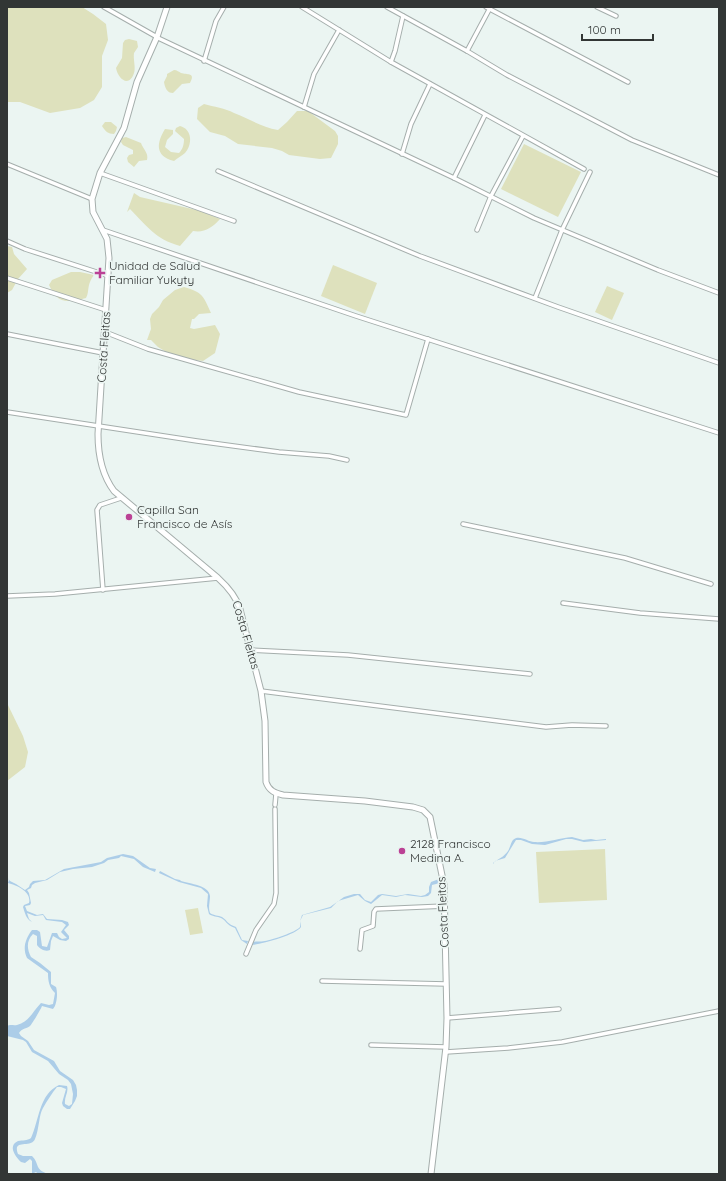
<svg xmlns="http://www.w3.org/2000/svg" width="726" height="1181" viewBox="0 0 726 1181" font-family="Quicksand,sans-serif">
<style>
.green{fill:#dee1bd}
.water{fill:#accde8}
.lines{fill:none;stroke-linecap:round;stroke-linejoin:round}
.street-casing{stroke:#a5aeac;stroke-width:5.5}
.secondary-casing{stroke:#a5aeac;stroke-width:7}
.street{stroke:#fff;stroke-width:3.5}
.secondary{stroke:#fff;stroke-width:5}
.poi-dot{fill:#bb4195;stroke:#ebf5f2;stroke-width:1.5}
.labels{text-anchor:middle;stroke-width:3.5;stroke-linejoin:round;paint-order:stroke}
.poi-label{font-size:12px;fill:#323635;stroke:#ebf5f2;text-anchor:start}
.street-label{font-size:12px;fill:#323635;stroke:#ebf5f2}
</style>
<rect width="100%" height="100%" fill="#ebf5f2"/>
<g class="green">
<polygon points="7,7 82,7 93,14 106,24 108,40 102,56 102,87 94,100 80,108 50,113 20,102 7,102"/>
<path d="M129 39 137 41 138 47 134 53C133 59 136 68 134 73 129 88 118 79 116 68L122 58 123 43 125 40Z"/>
<path d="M174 70C177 70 179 72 181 73 187 75 196 72 190 83L182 84 173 93C167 93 165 88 164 82L167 76V74Z"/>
<path d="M204 104C214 107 225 108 234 113 249 119 262 127 278 130L287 122 297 111H308L335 131 338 136V144L331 158 320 159 289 155 282 151 272 148 238 144 225 136 210 132 197 119 198 108Z"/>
<path d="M105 122H111L117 127 116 131 114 134C108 134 105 131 102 126Z"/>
<path d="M180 126C192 129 193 144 185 153 182 156 177 158 174 161 154 156 157 142 165 129L173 130V134L167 140 165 147 171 152 179 153C183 149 184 144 184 139L175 131 176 128Z"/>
<path d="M126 137 141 143C143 149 149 153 147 160L139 161 134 167 128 162 127 158 129 155 133 154V150L123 145 121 142 122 138Z"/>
<polygon points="524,144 581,172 558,217 501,189"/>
<path d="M134 193 140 197 201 211 220 219C212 228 204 233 193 231L180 246C155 239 147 226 130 209L127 212Z"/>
<polygon points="7,246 12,247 14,254 27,269 18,279 12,290 7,293"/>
<polygon points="333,265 377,283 365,314 321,296"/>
<path d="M71 272H80L94 275C86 286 90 291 86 298 78 300 63 304 57 297 54 294 51 289 49 285L52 280Z"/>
<polygon points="607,286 624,293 612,320 595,312"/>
<path d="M184 287C203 293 203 295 211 313L199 314 194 319H192L190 328 194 329 215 325 220 334 215 353 203 361 187 359 168 353 158 347 151 340H147L151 329 150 319 152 314 159 307 163 300 175 290Z"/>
<polygon points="7,703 23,736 28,752 25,767 7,781"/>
<polygon points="605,849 607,900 539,903 536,852"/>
<polygon points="198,908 203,933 190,935 185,910"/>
</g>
<g class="water">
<path d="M572 837 583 840 591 839 596 840 606 839V840L584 842 572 839H566L545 845 532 844 521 840H516L505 858 495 861 493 864V863C498 859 504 857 508 851 510 848 511 842 513 840 519 834 528 842 534 842 547 843 559 838 572 837Z"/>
<path d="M123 854 133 856 150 868 156 869 155 872 143 867 134 859 121 856 119 858 108 860 104 863 92 867 73 869 60 872 47 880 35 883 32 885 31 888 27 890 29 893 31 903 30 905 25 906 27 911 37 915 43 914 47 919 62 920 68 922 69 925 64 930 69 936V939L66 941 60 940 53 936 51 941 50 950C45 952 40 949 37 945V936L33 934C26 941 27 949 31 957L40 963 51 972V984L56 987C58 993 57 1005 53 1009L42 1006C41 1009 32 1024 30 1026 26 1029 22 1028 19 1033L21 1036 28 1041 34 1050 54 1061 60 1071 73 1080 76 1085 77 1090V1096L75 1101 70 1109H67L63 1106 62 1103 66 1089 61 1087H57C52 1093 47 1101 43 1108 39 1114 39 1130 35 1139 31 1149 12 1138 18 1154L23 1156H32C40 1164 34 1169 48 1174H38L36 1172 32 1174V1161L30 1159 25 1163 21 1162C16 1157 7 1146 18 1141 23 1140 27 1141 31 1138 39 1121 39 1094 59 1085L67 1086C69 1092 64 1097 65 1104L69 1106 72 1104 73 1094 71 1084 68 1080 59 1074 48 1061 32 1052 26 1042 23 1040 7 1036V1026C11 1024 13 1026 17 1025 29 1022 33 1011 41 1003L49 1005 53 1004 55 993C49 987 48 981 48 973L27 958C22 948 26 938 32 930H37L40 932 42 946 47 947 52 933H57L59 937 62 939 67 938 61 932 66 925 62 922 46 920 43 915 35 916 27 913 29 919 32 922C26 919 25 913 23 907L24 905 29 903C32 892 17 885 8 883L9 880 7 877 10 881 16 884 25 890 29 887 30 884 33 881 45 880 64 869 101 862 107 858Z"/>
<path d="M160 871 175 879 180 880 181 881C190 884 209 885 210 896 210 902 208 907 210 913 214 916 218 915 222 917 228 921 227 924 236 927L242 940 248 941 247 944 241 940 235 928C226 925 226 920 221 918 217 916 213 917 209 914L207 906 208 894 201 888 179 882 159 873Z"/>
<path d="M439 879 440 883 432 885 431 893 428 896 422 897 405 895 396 897 382 895 371 904 365 901 358 895 338 901 331 908 303 915 300 921 301 927C296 935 262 944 252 945V942C256 941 260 942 265 941 272 940 296 932 300 927V921L302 915 330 907 344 897 354 894H360L365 900 371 902 378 895 382 894 396 896 408 894 421 896 425 895 429 892V887L431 882Z"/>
</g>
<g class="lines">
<g class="street-casing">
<g id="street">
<polyline points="104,7 157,37"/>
<polyline points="302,7 391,62 584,169"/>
<polyline points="387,7 467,51 507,75 632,140 719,175"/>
<polyline points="486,7 628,82"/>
<polyline points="597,7 616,16"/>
<polyline points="156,37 454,178 534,218 658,270 719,293"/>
<polyline points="467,51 490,8"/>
<polyline points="204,61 216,21 224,7"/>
<polyline points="391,62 395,51 403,16"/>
<polyline points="304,107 314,74 339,30"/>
<polyline points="402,154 411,124 430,84"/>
<polyline points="7,164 92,199"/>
<polyline points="218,171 420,256 558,307 719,363"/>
<polyline points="100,173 234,221"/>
<polyline points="454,178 485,115"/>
<polyline points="103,230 356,316 719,433"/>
<polyline points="477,230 491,196 523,136"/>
<polyline points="7,241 25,249 109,276"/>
<polyline points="7,278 106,310"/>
<polyline points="535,298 562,230 590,172"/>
<polyline points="105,332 148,349 299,392 406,415 428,339"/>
<polyline points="7,334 103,353"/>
<polyline points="7,412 197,441 279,452 329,456 347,460"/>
<polyline points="463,524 625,558 711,584"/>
<polyline points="103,590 97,510 100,505 121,498"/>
<polyline points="7,596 55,594 218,578"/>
<polyline points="563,603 640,613 719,619"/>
<polyline points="251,650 348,655 530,674"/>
<polyline points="261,691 546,727 572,725 606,726"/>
<polyline points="275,805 276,794"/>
<polyline points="360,949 362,930 373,926 374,912 376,909 445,906"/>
<polyline points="246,954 256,930 274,904 276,893 275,809"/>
<polyline points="322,981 446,984"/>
<polyline points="447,1018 559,1009"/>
<polyline points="371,1045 446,1047"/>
<polyline points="446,1052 508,1048 562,1042 719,1011"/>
</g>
</g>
<g class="secondary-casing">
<path id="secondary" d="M167 7 157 37 137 82 124 128 100 173 92 199 93 212 107 239 109 258 98 434C98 454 102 475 114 491L218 578C228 587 236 596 240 609L261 691 265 721 266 782C269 791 275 793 283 795L365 801 413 807 423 810 430 817 444 885 447 1018 446 1047 431 1174"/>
</g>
<use href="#street" class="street"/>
<use href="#secondary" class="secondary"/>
</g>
<g class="poi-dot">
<path d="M98 267h4v4h4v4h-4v4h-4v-4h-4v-4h4z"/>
<circle cx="129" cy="517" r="4"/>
<circle cx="402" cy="851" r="4"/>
</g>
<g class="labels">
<g class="poi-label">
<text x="109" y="270">Unidad de Salud<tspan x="109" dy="14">Familiar Yukyty</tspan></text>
<text x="137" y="514">Capilla San<tspan x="137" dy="14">Francisco de Asís</tspan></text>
<text x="410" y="848">2128 Francisco<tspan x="410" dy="14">Medina A.</tspan></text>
</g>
<g class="street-label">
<text transform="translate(104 347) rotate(-86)" y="4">Costa Fleitas</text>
<text transform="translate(246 635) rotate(74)" y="4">Costa Fleitas</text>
<text transform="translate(443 912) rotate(-93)" y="4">Costa Fleitas</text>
</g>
</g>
<rect width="726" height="1181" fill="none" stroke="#323635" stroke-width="16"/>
<path d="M582 34v6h71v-6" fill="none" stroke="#323635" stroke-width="2"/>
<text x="588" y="34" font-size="12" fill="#323635" stroke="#ebf5f2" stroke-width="3" paint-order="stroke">100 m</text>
</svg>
